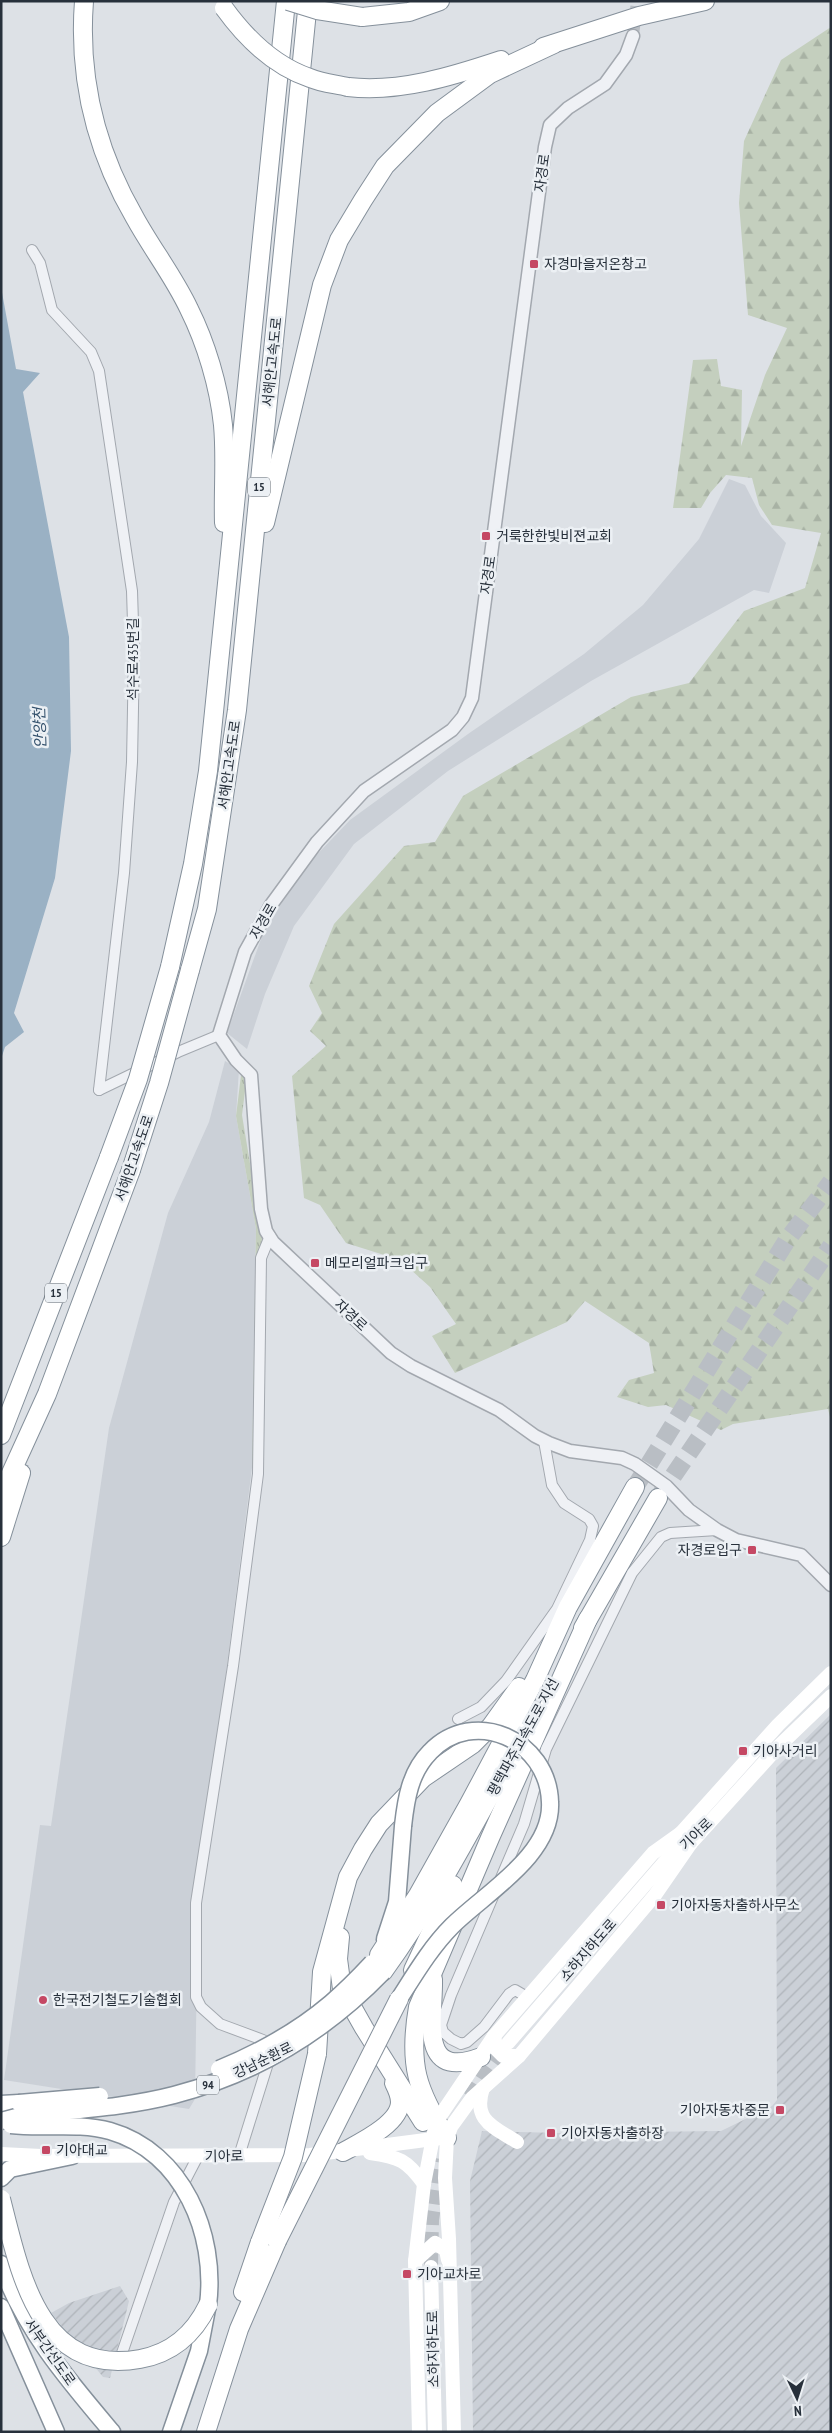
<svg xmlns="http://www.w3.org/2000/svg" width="832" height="2433" viewBox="0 0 832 2433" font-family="'PT Sans Narrow','Noto Sans KR',sans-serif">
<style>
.built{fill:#cbd0d7}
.industrial{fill:url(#industrial-furrows)}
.grass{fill:url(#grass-tufts)}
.forest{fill:url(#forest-firs)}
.water{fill:#9ab1c4}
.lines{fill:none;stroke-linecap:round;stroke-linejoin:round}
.tertiary-tunnel{stroke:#b9bec4;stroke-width:12;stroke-dasharray:12 6;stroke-linecap:butt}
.secondary-tunnel{stroke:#b9bec4;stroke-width:14;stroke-dasharray:14 7;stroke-linecap:butt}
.motorway-tunnel{stroke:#b9bec4;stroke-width:18;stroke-dasharray:18 9;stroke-linecap:butt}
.minor-casing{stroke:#a3a8af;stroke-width:12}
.tertiary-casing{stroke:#a3a8af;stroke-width:15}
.trunk-casing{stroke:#85909b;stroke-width:19}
.motorway-casing{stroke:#85909b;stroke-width:20}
.minor{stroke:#eff1f5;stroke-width:10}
.tertiary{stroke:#eff1f5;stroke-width:12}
.secondary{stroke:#fff;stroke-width:14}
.trunk{stroke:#fff;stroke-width:16}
.motorway{stroke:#fff;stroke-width:18}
.trunk-bridge-casing{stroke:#85909b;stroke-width:19;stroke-linecap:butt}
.motorway-bridge-casing{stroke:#85909b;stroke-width:20;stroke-linecap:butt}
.trunk-bridge{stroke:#fff;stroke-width:16}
.motorway-bridge{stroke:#fff;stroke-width:18}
.poi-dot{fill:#c54864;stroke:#ecf0f4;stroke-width:2}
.labels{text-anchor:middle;stroke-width:5;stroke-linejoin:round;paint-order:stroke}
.shield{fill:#ecf0f4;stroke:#626a72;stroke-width:1}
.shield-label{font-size:12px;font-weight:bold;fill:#27303b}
.street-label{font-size:14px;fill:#27303b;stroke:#ecf0f4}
.poi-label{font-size:14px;fill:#27303b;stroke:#ecf0f4;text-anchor:start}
.water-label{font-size:15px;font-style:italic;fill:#34516c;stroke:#ecf0f4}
</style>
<defs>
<pattern id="industrial-furrows" width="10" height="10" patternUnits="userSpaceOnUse" patternTransform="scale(1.25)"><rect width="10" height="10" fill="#cbd0d7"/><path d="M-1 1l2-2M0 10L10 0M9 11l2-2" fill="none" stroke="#aeb3b9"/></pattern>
<pattern id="grass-tufts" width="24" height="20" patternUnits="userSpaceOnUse" patternTransform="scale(1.25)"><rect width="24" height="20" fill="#c4cfbe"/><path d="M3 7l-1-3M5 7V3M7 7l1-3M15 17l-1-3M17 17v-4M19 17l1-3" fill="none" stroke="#a8b2a4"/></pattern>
<pattern id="forest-firs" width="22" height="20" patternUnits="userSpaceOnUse" patternTransform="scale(1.25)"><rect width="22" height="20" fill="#c4cfbe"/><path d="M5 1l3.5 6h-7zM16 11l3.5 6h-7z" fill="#a8b2a4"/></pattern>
</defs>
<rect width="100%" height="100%" fill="#dde1e6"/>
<g class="built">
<polygon points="729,479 745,485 761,516 786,543 769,593 754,590 591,681 448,771 354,844 294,926 265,994 247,1049 227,1033 265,928 307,865 350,820 468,734 584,654 643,605 699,539"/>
<polygon points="225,1061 239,1069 236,1116 256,1229 252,1468 198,1895 195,2099 189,2109 4,2080 40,1825 51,1826 109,1428 168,1213 209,1122"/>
</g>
<g class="industrial">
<polygon points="831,1714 831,2432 473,2432 470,2181 482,2131 561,2133 721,2131 772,2106 777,2100 776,1768"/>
<polygon points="120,2286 129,2301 110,2378 103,2377 51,2313 69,2303"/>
</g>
<polygon class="grass" points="242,1067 246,1083 242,1115 263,1242 259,1468 252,1468 256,1229 236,1116"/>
<polygon class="forest" points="831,27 831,1421 828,1409 733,1424 721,1430 666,1405 648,1407 617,1397 629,1380 654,1373 649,1343 585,1301 567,1322 455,1373 432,1336 456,1324 430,1287 400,1260 346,1243 320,1205 304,1198 292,1076 326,1046 310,1031 322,1013 309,986 334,924 404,846 435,842 463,796 631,697 689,683 744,611 805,588 821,533 772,525 759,505 752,478 726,475 710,493 701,508 673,508 693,360 717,359 721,386 742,390 741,446 765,375 787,328 748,315 739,203 744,141 781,60"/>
<polygon class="water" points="1,287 16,369 40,373 23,392 69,637 71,751 55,878 14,1013 24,1032 5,1047 1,1059"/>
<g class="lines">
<polyline class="tertiary-tunnel" points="633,36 637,1"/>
<g class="secondary-tunnel">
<polyline points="470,2097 485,2073 507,2043"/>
<polyline points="431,2267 432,2220 441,2159"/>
</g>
<g class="motorway-tunnel">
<polyline points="635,1487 787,1240 831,1182"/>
<polyline points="658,1498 831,1246"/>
</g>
<g class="minor-casing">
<g id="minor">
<polyline points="32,250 40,263 52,310 91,352 99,371 132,591 134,654 132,762 124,873 99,1090"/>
<polyline points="99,1090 178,1052 219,1035"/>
<polyline points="458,1719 481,1707 506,1681 557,1609 590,1540 593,1526 589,1519 564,1503 552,1485 544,1441"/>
<polyline points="527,1997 515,1990 509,1994 484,2027 467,2042 461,2044 451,2039 443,2032 441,2025 451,1995 524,1824 546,1749 632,1573 661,1537 670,1533 717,1530"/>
<polyline points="239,2156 269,2060 269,2049 263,2040 220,2024 201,2007 196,1997 196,1903 233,1666 258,1474 261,1258 270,1236"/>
<polyline points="121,2356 174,2202 198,2156"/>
</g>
</g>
<g class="tertiary-casing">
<polyline id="tertiary" points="633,36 626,55 605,84 568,108 550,125 545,147 472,698 463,717 452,730 364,791 317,842 271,905 245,952 219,1035 236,1060 251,1075 261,1209 266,1231 273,1242 391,1353 411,1366 499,1410 535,1436 549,1443 570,1451 622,1458 635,1464 666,1486 689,1510 717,1530 736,1540 801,1555 831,1585"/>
</g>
<g class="trunk-casing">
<g id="trunk">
<polyline points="385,1939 397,1902 403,1826"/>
<polyline points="1,2104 19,2103"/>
<polyline points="1,2178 10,2169 72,2156"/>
<path d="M1 2264C24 2329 68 2380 112 2432"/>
<polyline points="1,2307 56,2432"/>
<polyline points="171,2432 199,2351 207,2309"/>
</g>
</g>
<g class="motorway-casing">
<g id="motorway">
<path d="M84 1C78 79 96 151 135 218 152 249 174 277 189 309 206 343 219 386 223 425 226 457 223 491 224 523"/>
<polyline points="362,17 409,12 440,1"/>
<polyline points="543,47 639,16 705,1"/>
<path d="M348 87C399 93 453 76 501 60"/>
<polyline points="265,523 322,285 339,240 363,200 385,166 437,113 490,74 554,44"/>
<polyline points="170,967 193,864 208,771 286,1"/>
<polyline points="190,970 207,909 237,710 308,1"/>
<polyline points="1,1435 109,1157"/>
<polyline points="1,1495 47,1394 131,1170"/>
<polyline points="1,1537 21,1473"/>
<polyline points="583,1628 658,1498"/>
<polyline points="340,1937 338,1959 342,1989 364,2028 423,2122"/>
<polyline points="379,1955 418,1895 469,1804 535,1680 568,1607 635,1487"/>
<polyline points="413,1970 453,1885"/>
<path d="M383 1972C438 1896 480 1813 525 1732"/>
<path d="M433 1979C434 2018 417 2081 481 2057"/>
<polyline points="317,2054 322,1972 348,1877 363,1849 379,1824 423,1778 473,1744 491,1726 519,1687"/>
<path d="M447 2138C417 2090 408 2065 418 2007L490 1838 588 1619"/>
<path d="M343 2152C359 2143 400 2124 400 2102 400 2096 397 2089 394 2083"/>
<polyline points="243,2292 260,2242"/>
<polyline points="206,2432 239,2329 277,2241"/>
</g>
</g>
<use href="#minor" class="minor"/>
<use href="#tertiary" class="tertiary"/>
<g class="secondary">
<polyline points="677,1839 681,1833 778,1725 831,1673"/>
<polyline points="494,2036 497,2050 503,2056 519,2056"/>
<polyline points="508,2043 668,1858 691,1843 779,1746 831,1696"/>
<path d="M483 2088C472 2121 494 2127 517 2142"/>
<path d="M370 2153C399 2157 407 2160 424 2184"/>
<polyline points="1,2154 41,2156 310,2155 441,2138"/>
<polyline points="415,2261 435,2243 446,2250 448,2260"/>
<polyline points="431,2267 435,2432"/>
<polyline points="419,2432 415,2261 424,2184 436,2122 494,2036 653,1853 681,1833"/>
<polyline points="454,2432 449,2239 445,2178 447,2138 451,2127 472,2098 519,2056 655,1895 691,1843"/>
</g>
<use href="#trunk" class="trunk"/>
<use href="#motorway" class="motorway"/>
<g class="trunk-bridge-casing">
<g id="trunk-bridge">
<path d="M399 1999C415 1974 431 1947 452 1926 485 1893 553 1855 550 1802 548 1740 474 1706 430 1752 410 1772 406 1799 403 1826"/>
<path d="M219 2069C258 2053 298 2031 331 2003 345 1991 359 1977 372 1963"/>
<polyline points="19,2103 100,2096"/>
<path d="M1 2121 20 2116C71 2110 124 2108 174 2095 255 2074 325 2032 383 1972"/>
<path d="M11 2125C44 2129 77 2122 110 2131 183 2152 217 2234 208 2305"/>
</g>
</g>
<g class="motorway-bridge-casing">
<g id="motorway-bridge">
<polyline points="288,1 317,10 362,17"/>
<path d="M224 8C245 37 274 66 310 78 322 83 335 84 348 87"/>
<polyline points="109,1157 138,1079 170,967"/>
<polyline points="131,1170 159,1083 190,970"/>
<path d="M1 2199C20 2273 39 2377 140 2359 173 2353 194 2334 208 2305"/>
<polyline points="277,2241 399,1999"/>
<polyline points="260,2242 293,2157 317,2054"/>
</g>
</g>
<use href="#trunk-bridge" class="trunk-bridge"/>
<use href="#motorway-bridge" class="motorway-bridge"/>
</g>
<g class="poi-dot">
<rect x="529" y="259" width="10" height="10" rx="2.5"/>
<rect x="481" y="531" width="10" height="10" rx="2.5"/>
<rect x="310" y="1258" width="10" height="10" rx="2.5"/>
<rect x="747" y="1545" width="10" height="10" rx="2.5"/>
<rect x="738" y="1746" width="10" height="10" rx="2.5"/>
<rect x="656" y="1900" width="10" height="10" rx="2.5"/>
<circle cx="43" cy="2000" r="5"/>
<rect x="775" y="2105" width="10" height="10" rx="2.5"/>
<rect x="546" y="2128" width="10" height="10" rx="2.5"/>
<rect x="41" y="2145" width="10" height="10" rx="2.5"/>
<rect x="402" y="2269" width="10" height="10" rx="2.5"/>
</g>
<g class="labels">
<g class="shield">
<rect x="248" y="477.5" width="22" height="19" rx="4"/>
<rect x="45" y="1283.5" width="22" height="19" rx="4"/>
<rect x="197" y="2075.5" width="22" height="19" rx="4"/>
</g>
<g class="shield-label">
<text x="259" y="491">15</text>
<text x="56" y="1297">15</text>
<text x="208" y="2089">94</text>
</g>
<g class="street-label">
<text transform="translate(542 173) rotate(-82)" y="5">자경로</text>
<text transform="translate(272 362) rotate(-84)" y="5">서해안고속도로</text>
<text transform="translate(488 575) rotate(-82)" y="5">자경로</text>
<text transform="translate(133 659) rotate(-90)" y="5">석수로435번길</text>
<text transform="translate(229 765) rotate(-82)" y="5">서해안고속도로</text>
<text transform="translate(263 921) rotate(-60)" y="5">자경로</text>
<text transform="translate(134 1158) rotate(-71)" y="5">서해안고속도로</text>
<text transform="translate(351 1315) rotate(43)" y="5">자경로</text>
<text transform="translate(523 1737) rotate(-61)" y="5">평택파주고속도로 지선</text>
<text transform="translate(696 1834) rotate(-44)" y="5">기아로</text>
<text transform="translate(588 1950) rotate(-49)" y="5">소하지하도로</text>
<text transform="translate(263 2060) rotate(-26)" y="5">강남순환로</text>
<text transform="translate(224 2156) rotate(-1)" y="5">기아로</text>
<text transform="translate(433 2349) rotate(-91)" y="5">소하지하도로</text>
<text transform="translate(50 2352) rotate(55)" y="5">서부간선도로</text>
</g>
<g class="poi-label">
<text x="544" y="269">자경마을저온창고</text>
<text x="496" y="541">거룩한한빛비젼교회</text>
<text x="325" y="1268">메모리얼파크입구</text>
<text x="742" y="1555" text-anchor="end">자경로입구</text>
<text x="753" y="1756">기아사거리</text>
<text x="671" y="1910">기아자동차출하사무소</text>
<text x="53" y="2005">한국전기철도기술협회</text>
<text x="770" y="2115" text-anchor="end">기아자동차중문</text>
<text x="561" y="2138">기아자동차출하장</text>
<text x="56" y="2155">기아대교</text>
<text x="417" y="2279">기아교차로</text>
</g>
<g class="water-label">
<text transform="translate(40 728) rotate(-92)" y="5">안양천</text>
</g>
</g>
<rect width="832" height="2433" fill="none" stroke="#27303b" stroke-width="5"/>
<g transform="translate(797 2398) rotate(176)" stroke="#ecf0f4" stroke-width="4" paint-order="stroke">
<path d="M0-4L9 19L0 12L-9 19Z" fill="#27303b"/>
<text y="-8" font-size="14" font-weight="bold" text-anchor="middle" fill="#27303b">N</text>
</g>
</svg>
